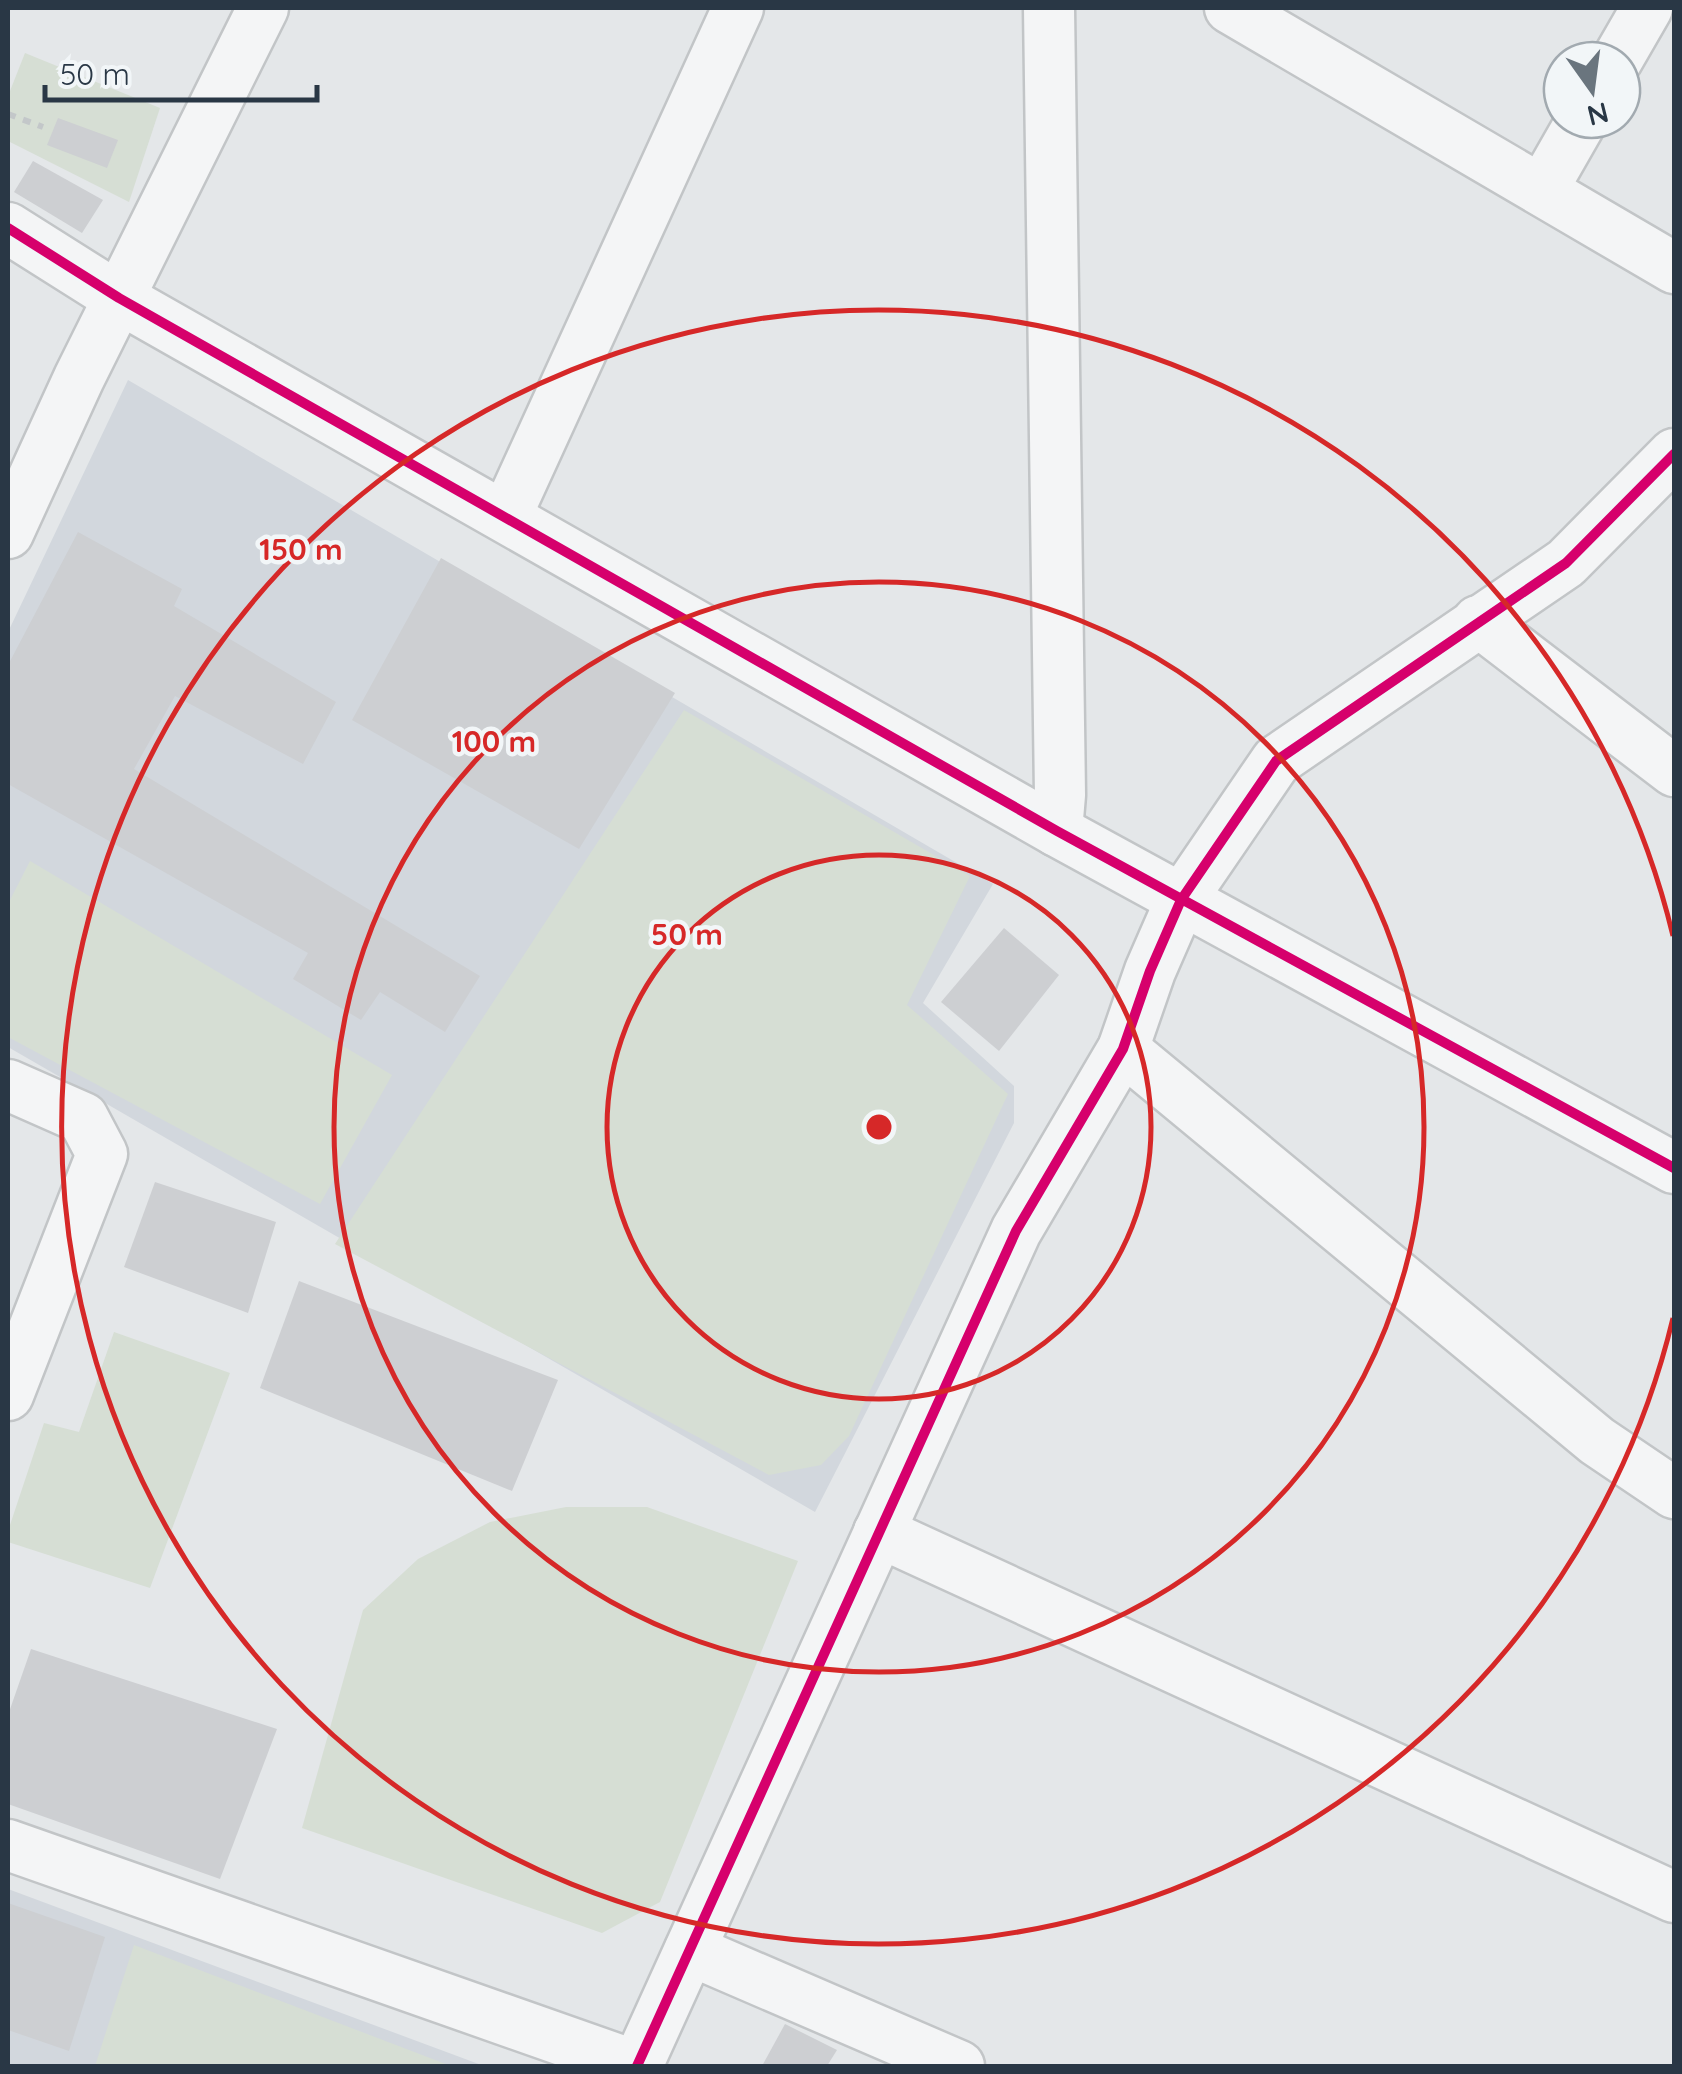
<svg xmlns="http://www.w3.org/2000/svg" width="1682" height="2074" viewBox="0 0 1682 2074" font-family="Quicksand,sans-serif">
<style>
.built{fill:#d2d7dd}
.green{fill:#d6ded4}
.building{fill:#cdcfd2}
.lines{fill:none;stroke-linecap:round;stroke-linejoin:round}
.minor-casing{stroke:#c2c5c7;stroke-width:55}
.path{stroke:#c3c7c9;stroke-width:6;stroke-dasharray:8 8;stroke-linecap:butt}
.minor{stroke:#f4f5f6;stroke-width:50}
.cycleway-casing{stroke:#f2f6f8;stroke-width:16}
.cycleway{stroke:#d6006c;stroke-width:10}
.ring{fill:none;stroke:#d62828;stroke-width:5}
.centre{fill:#d62828;stroke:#f2f6f8;stroke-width:5}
.ring-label{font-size:30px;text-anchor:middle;font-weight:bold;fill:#d62828;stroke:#f2f6f8;stroke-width:9;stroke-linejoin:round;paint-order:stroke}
</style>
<rect width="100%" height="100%" fill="#e4e7e9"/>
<g class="built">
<polygon points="128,380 993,884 923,1003 1014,1086 1014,1123 815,1512 8,1047 8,632"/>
<polygon points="8,1889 484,2066 8,2066"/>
</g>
<g class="green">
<polygon points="25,53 160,108 129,202 8,141 8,96"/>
<polygon points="684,710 970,876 907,1005 1008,1094 849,1436 821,1465 769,1475 335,1244"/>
<polygon points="30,861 392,1075 320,1204 8,1037 8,904"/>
<polygon points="114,1332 230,1373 150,1588 8,1542 8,1531 44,1423 79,1432"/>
<polygon points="566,1507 647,1507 798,1561 660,1902 602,1933 302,1828 363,1610 418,1559 490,1522"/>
<polygon points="134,1945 451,2066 95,2066"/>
</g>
<g class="building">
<polygon points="58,118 118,140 107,168 47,145"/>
<polygon points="33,161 103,200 82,233 14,192"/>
<polygon points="78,532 182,589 174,606 336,702 303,764 175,696 134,769 480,976 445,1032 380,992 361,1020 293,979 308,953 8,784 8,665"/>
<polygon points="441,558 675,693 579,849 352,720"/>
<polygon points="1004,928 1059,975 999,1051 941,1002"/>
<polygon points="155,1182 276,1222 248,1313 124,1267"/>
<polygon points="299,1281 558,1380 512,1491 260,1388"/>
<polygon points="31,1649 277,1729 220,1879 8,1804 8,1715"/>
<polygon points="8,1903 105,1937 69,2051 8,2030"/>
<polygon points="785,2024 837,2050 827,2066 762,2066"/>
</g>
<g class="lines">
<g class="minor-casing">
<g id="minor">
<polyline points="1049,8 1060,795 1057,831"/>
<polyline points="1230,8 1674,268"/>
<polyline points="1617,60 1647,8"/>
<polyline points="1542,190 1582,120"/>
<polyline points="8,228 119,298 1057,831 1674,1168"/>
<polyline points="506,516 738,8"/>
<polyline points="8,533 79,378 263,8"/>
<polyline points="1478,621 1674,771"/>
<polyline points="1123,1049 1597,1441 1674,1493"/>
<polyline points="8,1085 83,1118 102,1154 8,1395"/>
<polyline points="879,1532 1674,1897"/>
<polyline points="8,1845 636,2066"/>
<polyline points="690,1950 959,2066"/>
<polyline points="637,2066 1016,1231 1123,1049 1150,971 1181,900 1276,761 1566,563 1674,454"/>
</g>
</g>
<polyline class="path" points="8,114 43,127"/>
<use href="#minor" class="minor"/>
<g class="cycleway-casing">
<g id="cycleway">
<polyline points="8,228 119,298 1057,831 1674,1168"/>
<polyline points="637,2066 1016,1231 1123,1049 1150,971 1181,900 1276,761 1566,563 1674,454"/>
</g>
</g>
<use href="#cycleway" class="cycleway"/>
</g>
<g class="ring">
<circle cx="879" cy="1127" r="272"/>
<circle cx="879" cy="1127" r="545"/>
<path d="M1673 1318A817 817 0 1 1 1673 936"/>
</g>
<circle cx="879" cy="1127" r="15" class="centre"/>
<g class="ring-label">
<text x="301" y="560">150 m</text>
<text x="494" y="752">100 m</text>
<text x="687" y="945">50 m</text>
</g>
<rect width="1682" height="2074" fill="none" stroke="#293745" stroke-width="20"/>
<g transform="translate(1592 90) rotate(166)"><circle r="48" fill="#f2f6f8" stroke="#a2aab0" stroke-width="2.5"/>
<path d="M0-8L18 38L0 25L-18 38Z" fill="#6a757e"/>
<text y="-15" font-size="28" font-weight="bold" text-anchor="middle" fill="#293745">N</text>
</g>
<path d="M45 85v15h272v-15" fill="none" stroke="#293745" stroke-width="5"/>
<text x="60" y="85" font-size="30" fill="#293745" stroke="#f2f6f8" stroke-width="8" paint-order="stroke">50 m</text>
</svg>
